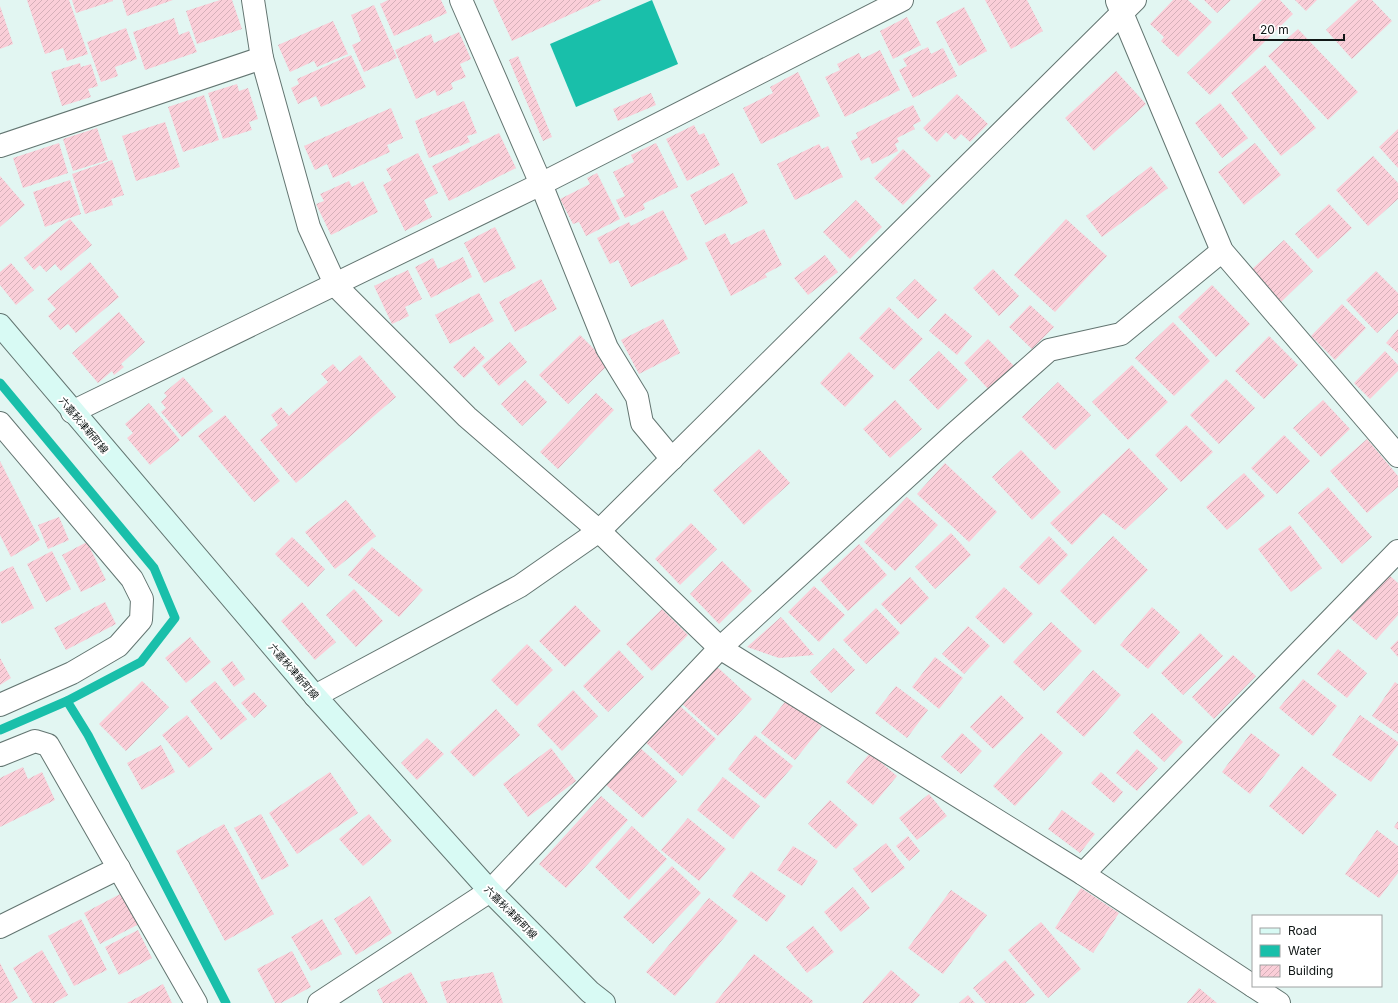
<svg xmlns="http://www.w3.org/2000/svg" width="1398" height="1003" viewBox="0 0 1398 1003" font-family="Inter,'Noto Sans JP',sans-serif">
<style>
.water{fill:#19bfaa}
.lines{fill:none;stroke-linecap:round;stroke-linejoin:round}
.stream{stroke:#19bfaa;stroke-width:9}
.building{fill:url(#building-hatch)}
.street-casing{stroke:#637571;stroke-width:24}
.secondary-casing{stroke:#637571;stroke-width:24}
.street{stroke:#fff;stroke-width:22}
.secondary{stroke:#d8faf4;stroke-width:22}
.labels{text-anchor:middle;stroke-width:4;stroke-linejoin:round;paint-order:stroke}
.street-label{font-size:10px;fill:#101716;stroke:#fff}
</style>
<defs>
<pattern id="building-hatch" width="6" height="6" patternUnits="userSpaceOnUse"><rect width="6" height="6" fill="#faced8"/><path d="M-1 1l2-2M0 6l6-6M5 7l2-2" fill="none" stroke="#d5b0b9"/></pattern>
</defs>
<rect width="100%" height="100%" fill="#e2f6f2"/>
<polygon class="water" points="652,0 678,64 576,107 550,44"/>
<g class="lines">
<g class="stream">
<polyline points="0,383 154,568 175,618 141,662 67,701 0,730"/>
<polyline points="67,701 88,735 226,1003"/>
</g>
</g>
<g class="building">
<polygon points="27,0 69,0 88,54 67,61 63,48 45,54"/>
<polygon points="72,0 113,0 113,1 76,13"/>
<polygon points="122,0 173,0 127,16"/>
<polygon points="220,0 232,0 242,29 197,44 186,11"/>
<polygon points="388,0 441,0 447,13 394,36 380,4"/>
<polygon points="493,0 602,0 512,41"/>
<polygon points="985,0 1027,0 1043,31 1011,49"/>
<polygon points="1173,0 1188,0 1212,22 1178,57 1161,41 1164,37 1150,24"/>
<polygon points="1204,0 1231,0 1217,13"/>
<polygon points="1262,0 1280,0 1293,14 1210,95 1187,73"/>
<polygon points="1295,0 1317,0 1306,11"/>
<polygon points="1358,0 1372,0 1392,21 1352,59 1326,30"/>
<polygon points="374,5 397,58 364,72 352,45 361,41 351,15"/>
<polygon points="0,6 13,44 0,49"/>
<polygon points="964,7 987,51 959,66 936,22"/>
<polygon points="907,17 921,45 893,59 880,31"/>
<polygon points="174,18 179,35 189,31 197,52 145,70 133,32"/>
<polygon points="333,21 348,54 317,67 314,61 290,72 278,45"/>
<polygon points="126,28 137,59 115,67 118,76 101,82 87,42"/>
<polygon points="1298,29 1358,92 1328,120 1268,56"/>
<polygon points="459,32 471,59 460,64 466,77 451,83 453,89 437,96 435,90 416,99 395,50 431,34 434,43"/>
<polygon points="928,47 931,54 943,48 957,76 913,98 899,70 907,66 903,59"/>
<polygon points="880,50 900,90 845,117 825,77 840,70 837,64 859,53 862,59"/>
<polygon points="351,55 366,87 321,107 316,96 298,104 291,88 299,84 297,79"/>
<polygon points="518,56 552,137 543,141 509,60"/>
<polygon points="80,63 81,67 91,64 98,86 88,89 91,97 62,106 51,72"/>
<polygon points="1265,65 1316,128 1281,156 1231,93"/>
<polygon points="1116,71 1146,104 1094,151 1065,118"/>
<polygon points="798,72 820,116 761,144 743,108 773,93 770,87"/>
<polygon points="237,84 239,91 248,88 258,119 249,122 252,130 223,139 208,93"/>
<polygon points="651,93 656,105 618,121 613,109"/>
<polygon points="957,94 988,124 970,142 961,134 955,140 946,132 937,142 923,128"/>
<polygon points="204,95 219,140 183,152 168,107"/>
<polygon points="464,101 477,133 467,136 470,142 429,158 415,121"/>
<polygon points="1220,103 1248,138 1222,158 1195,123"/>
<polygon points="913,105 921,121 913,125 915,129 897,138 899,142 895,144 898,151 872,164 869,157 861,161 851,141 858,138 856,133"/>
<polygon points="391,108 403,138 387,145 390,152 333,178 327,164 315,170 304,146"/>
<polygon points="165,122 180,167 136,181 122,136"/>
<polygon points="694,125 699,135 704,133 720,165 687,181 666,139"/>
<polygon points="97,128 108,160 73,171 63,139"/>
<polygon points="1398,129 1398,168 1379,147"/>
<polygon points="499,133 516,168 449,201 432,166"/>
<polygon points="59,143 68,173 23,188 13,158"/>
<polygon points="656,143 678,187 643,204 645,209 625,218 616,200 625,196 613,172 634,162 631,155"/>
<polygon points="1255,143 1281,175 1244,205 1218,172"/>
<polygon points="819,144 822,149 828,146 843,177 795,200 777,164"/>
<polygon points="903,149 931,176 903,205 874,178"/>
<polygon points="418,153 438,193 424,200 432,217 405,231 383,185 392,180 386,169"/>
<polygon points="1373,156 1398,183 1398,199 1368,226 1336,190"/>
<polygon points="112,160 124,195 111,199 113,205 85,214 72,174"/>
<polygon points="1151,166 1168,188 1102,237 1086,216"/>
<polygon points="597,173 620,219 586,236 579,222 573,224 560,199 590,184 587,178"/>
<polygon points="733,173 748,203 705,225 690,195"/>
<polygon points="0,176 25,205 0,227"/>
<polygon points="70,180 81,214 45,227 33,192"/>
<polygon points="349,181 352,187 363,181 378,212 331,235 316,204 324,201 320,194"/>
<polygon points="856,200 882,227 850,259 823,232"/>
<polygon points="1329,204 1352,228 1318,259 1295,234"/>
<polygon points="663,210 688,259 631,287 618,260 610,264 597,238 629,222 631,226"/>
<polygon points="70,219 92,245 61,271 55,264 46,272 40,265 34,270 24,258"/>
<polygon points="1066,219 1107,256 1055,312 1014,275"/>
<polygon points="495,227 516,268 484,283 464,243"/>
<polygon points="764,229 782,265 765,274 767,277 731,296 705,243 725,233 731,245"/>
<polygon points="1284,240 1313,271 1280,303 1250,271"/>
<polygon points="825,255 838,272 808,295 794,278"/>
<polygon points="463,257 472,277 431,298 415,267 433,258 438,269"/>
<polygon points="90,262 119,297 76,333 68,324 60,330 48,316 56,309 47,299"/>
<polygon points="11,263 34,290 16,305 0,285 0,272"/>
<polygon points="993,269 1019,296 999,316 973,288"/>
<polygon points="408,270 422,299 405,307 409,316 392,324 374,286"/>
<polygon points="1376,271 1398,293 1398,313 1377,333 1346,300"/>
<polygon points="541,279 557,309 515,332 499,302"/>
<polygon points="915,279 937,300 918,319 896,298"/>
<polygon points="1212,285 1250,324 1216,357 1178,317"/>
<polygon points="479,293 494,321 450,344 435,315"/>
<polygon points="1342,304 1366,328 1335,360 1311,336"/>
<polygon points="1030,305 1054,327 1032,349 1009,327"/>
<polygon points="889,307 923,339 894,370 859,338"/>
<polygon points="119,312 145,342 121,364 124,367 114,375 112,371 98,383 72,353"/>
<polygon points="945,313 972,336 957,355 929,331"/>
<polygon points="663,319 680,353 639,374 621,340"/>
<polygon points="1173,322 1210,361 1174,396 1135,358"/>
<polygon points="1398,329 1398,353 1386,343"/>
<polygon points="580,335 609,364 568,404 539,375"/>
<polygon points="1269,336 1298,365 1264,399 1235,371"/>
<polygon points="988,339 1015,367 990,391 964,363"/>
<polygon points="510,342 527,362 499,386 482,366"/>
<polygon points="474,346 485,358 464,378 453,367"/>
<polygon points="939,351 968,380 938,410 909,380"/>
<polygon points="1385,351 1398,365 1398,371 1370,399 1354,383"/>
<polygon points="849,352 874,376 845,407 820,383"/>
<polygon points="360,355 396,397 296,483 260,440 278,425 271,415 281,407 289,416 328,382 321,374 333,364 340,372"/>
<polygon points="1132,365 1168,402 1128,440 1092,402"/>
<polygon points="183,377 213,411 182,437 161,412 166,408 161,402 167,396 164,393"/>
<polygon points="1226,379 1255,408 1219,444 1190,415"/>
<polygon points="525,380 547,402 522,426 501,404"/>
<polygon points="1058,382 1091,415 1055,450 1022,417"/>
<polygon points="596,393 614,410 558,469 540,452"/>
<polygon points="895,400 922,429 890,458 863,429"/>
<polygon points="1323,400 1350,429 1321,457 1293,428"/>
<polygon points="149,403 180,440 150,465 127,438 133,433 125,424"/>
<polygon points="225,415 280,481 254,502 198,436"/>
<polygon points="1186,425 1213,452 1181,482 1155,455"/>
<polygon points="1284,435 1310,461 1277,494 1251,468"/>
<polygon points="1367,439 1398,476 1398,487 1367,513 1330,471"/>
<polygon points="1129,448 1168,489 1125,530 1103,513 1072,545 1050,523"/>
<polygon points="759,449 790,483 744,525 713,490"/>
<polygon points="1021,450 1061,492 1032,520 992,477"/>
<polygon points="0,461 40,540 11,557 0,535"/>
<polygon points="945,463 997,512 969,542 917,494"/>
<polygon points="1244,473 1265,496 1227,530 1206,507"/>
<polygon points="1328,487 1372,537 1342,564 1298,513"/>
<polygon points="907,497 938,525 895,571 864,542"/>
<polygon points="346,500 376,536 335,569 305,532"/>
<polygon points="59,517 69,540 48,549 38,525"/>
<polygon points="691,523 717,549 680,585 655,559"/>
<polygon points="1290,525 1322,568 1291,592 1258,549"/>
<polygon points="951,533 971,555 935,589 915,567"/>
<polygon points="1049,536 1068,555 1039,585 1019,567"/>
<polygon points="1113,536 1148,570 1095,625 1060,591"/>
<polygon points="292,537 325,569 308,587 275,554"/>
<polygon points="87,542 106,580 81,592 62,555"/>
<polygon points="859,544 887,575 848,611 820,580"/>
<polygon points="372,547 423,590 399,617 348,575"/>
<polygon points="52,551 71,589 46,602 27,564"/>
<polygon points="722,561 752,591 719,624 690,594"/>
<polygon points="13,566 34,608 2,624 0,620 0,572"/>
<polygon points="1389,575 1398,583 1398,615 1376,640 1350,618"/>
<polygon points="910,577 929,598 901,625 881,604"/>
<polygon points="814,586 845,615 819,642 788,612"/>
<polygon points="1004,587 1033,614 1004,644 975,617"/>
<polygon points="354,589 383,621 356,647 326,615"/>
<polygon points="105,602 116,624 66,650 54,628"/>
<polygon points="302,602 336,642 315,660 281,621"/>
<polygon points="575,605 601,631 565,667 539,641"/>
<polygon points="1152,607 1180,632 1148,669 1120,645"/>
<polygon points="876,608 900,633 866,664 843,640"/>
<polygon points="662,609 688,635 652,671 626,644"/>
<polygon points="781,617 814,655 779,658 747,647"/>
<polygon points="1051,622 1082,651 1044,691 1013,662"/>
<polygon points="968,626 990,646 964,674 942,654"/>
<polygon points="1200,633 1223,656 1183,695 1161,673"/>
<polygon points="190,637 211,662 186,683 165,658"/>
<polygon points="1398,640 1398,657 1390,648"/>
<polygon points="527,644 553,670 517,706 491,680"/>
<polygon points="834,648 855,670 831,693 810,672"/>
<polygon points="1338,649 1367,673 1347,698 1317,674"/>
<polygon points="619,650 644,677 608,712 583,686"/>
<polygon points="1233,655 1256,676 1214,719 1192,697"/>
<polygon points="935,657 963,678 939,709 912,687"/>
<polygon points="0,658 11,678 0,685"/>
<polygon points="232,661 245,679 234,687 221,669"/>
<polygon points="714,664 752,699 718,736 679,701"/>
<polygon points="1093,670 1121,695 1084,737 1056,712"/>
<polygon points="1303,679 1337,706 1313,736 1279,708"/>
<polygon points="142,681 169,707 126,751 99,724"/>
<polygon points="215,681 247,719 221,740 190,701"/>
<polygon points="1395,682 1398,684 1398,734 1372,716"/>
<polygon points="896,686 928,710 907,738 875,713"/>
<polygon points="573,690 598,716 562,751 537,725"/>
<polygon points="254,692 267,706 254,718 241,703"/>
<polygon points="1001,695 1024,718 993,749 970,727"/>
<polygon points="787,699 822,726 795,760 761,733"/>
<polygon points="678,704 716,739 682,776 644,741"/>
<polygon points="496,709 520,735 474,777 450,752"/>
<polygon points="1152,713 1183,742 1164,762 1133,733"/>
<polygon points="187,715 213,749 189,768 162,735"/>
<polygon points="1360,715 1398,742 1398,745 1371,782 1332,755"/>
<polygon points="962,733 982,751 961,774 941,757"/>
<polygon points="1041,733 1063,753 1015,806 993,786"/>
<polygon points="1251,733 1280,755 1250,794 1222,772"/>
<polygon points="755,735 793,766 765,799 728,769"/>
<polygon points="427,738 444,754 417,780 401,763"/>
<polygon points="161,745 175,772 142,790 127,763"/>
<polygon points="638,746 677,781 643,818 604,783"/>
<polygon points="551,748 576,781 528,817 503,784"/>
<polygon points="1137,749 1158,768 1137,791 1116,773"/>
<polygon points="870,753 897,776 873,805 846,782"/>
<polygon points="1302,766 1337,795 1303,835 1269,806"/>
<polygon points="23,767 28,779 42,772 55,800 0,827 0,778"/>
<polygon points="330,772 358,813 297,854 269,813"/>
<polygon points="1101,772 1123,792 1114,803 1091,783"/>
<polygon points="723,777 760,806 733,839 697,810"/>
<polygon points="929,794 947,816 917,840 899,818"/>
<polygon points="601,796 628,820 566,888 539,864"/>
<polygon points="830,800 858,825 836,849 808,824"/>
<polygon points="1062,810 1095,834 1080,853 1048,829"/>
<polygon points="261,814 289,866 262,880 234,828"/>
<polygon points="369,814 392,841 363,866 339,839"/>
<polygon points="688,818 726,849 699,881 661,850"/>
<polygon points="1398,821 1398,830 1394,827"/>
<polygon points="224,824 274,914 225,941 176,851"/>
<polygon points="632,826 667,859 629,900 595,867"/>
<polygon points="1377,830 1398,846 1398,873 1379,898 1345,874"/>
<polygon points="908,836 920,851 909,861 896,846"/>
<polygon points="886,843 905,868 872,893 853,869"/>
<polygon points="793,846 818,861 802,886 777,870"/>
<polygon points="672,866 701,893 653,944 623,917"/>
<polygon points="751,871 786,896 767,922 732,896"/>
<polygon points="853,887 870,908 841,932 824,912"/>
<polygon points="1081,888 1119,913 1093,953 1055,928"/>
<polygon points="951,890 987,915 943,974 908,948"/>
<polygon points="124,892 141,923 100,944 84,913"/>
<polygon points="370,896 392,933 356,955 334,919"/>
<polygon points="709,898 738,921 675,996 646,972"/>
<polygon points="81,919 107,970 74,986 48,936"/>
<polygon points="322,919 342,954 311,971 291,937"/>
<polygon points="1041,922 1081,969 1048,998 1008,950"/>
<polygon points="813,926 834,952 807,973 786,947"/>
<polygon points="138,930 152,958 119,975 105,947"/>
<polygon points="42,950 68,995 54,1003 33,1003 13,968"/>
<polygon points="292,951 311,987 281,1003 275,1003 257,969"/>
<polygon points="754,954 813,1001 812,1003 715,1003"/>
<polygon points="1005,960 1035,995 1025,1003 986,1003 973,988"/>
<polygon points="0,963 18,998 10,1003 0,1003"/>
<polygon points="891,970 920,995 913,1003 862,1003"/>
<polygon points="411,972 428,1003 383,1003 377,990"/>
<polygon points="493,972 503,1003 447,1003 440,982"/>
<polygon points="163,984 172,1003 127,1003"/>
<polygon points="1199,988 1217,1003 1187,1003"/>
<polygon points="968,995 975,1003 959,1003"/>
</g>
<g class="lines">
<g class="street-casing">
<g id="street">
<polyline points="253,0 262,58 309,227 336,286 467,417 599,531 720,648 1083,874 1253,986"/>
<polyline points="461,0 541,184 607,348 637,397 642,423 672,459"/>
<polyline points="1117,1 1222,251 1398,456"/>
<polyline points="0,146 262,58"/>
<polyline points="72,412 541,184 902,0"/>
<polyline points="0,423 132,579 142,599 141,620 118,646 72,673 0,705"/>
<polyline points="315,696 520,586 599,531 1135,0"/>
<polyline points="0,755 35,741 48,745 196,1003"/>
<polyline points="1083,874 1398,551"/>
<polyline points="0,927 119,868"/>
<polyline points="1253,986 1279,1003"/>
<polyline points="319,1003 490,891 720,648 955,433 1049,350 1121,334 1222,251"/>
</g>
</g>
<g class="secondary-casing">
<polyline id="secondary" points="0,325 315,696 490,891 590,992 604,1003"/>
</g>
<use href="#street" class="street"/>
<use href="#secondary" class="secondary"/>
</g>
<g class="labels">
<g class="street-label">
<text transform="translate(84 425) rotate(50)" y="4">六嘉秋津新町線</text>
<text transform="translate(294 671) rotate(49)" y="4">六嘉秋津新町線</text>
<text transform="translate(511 912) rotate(45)" y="4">六嘉秋津新町線</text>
</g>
</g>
<rect x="1252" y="915" width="130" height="72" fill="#ffffff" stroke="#9fa2a2"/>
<rect x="1260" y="928" width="20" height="6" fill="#d8faf4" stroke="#9fa2a2"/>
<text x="1288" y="935" font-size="12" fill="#101716">Road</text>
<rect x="1260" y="945" width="20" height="12" fill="#19bfaa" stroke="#9fa2a2"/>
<text x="1288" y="955" font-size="12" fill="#101716">Water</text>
<rect x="1260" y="965" width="20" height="12" fill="url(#building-hatch)" stroke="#9fa2a2"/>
<text x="1288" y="975" font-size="12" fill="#101716">Building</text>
<path d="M1254 34v6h90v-6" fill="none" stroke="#101716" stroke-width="2"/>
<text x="1260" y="34" font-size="12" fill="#101716" stroke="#ffffff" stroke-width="3" paint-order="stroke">20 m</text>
</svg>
